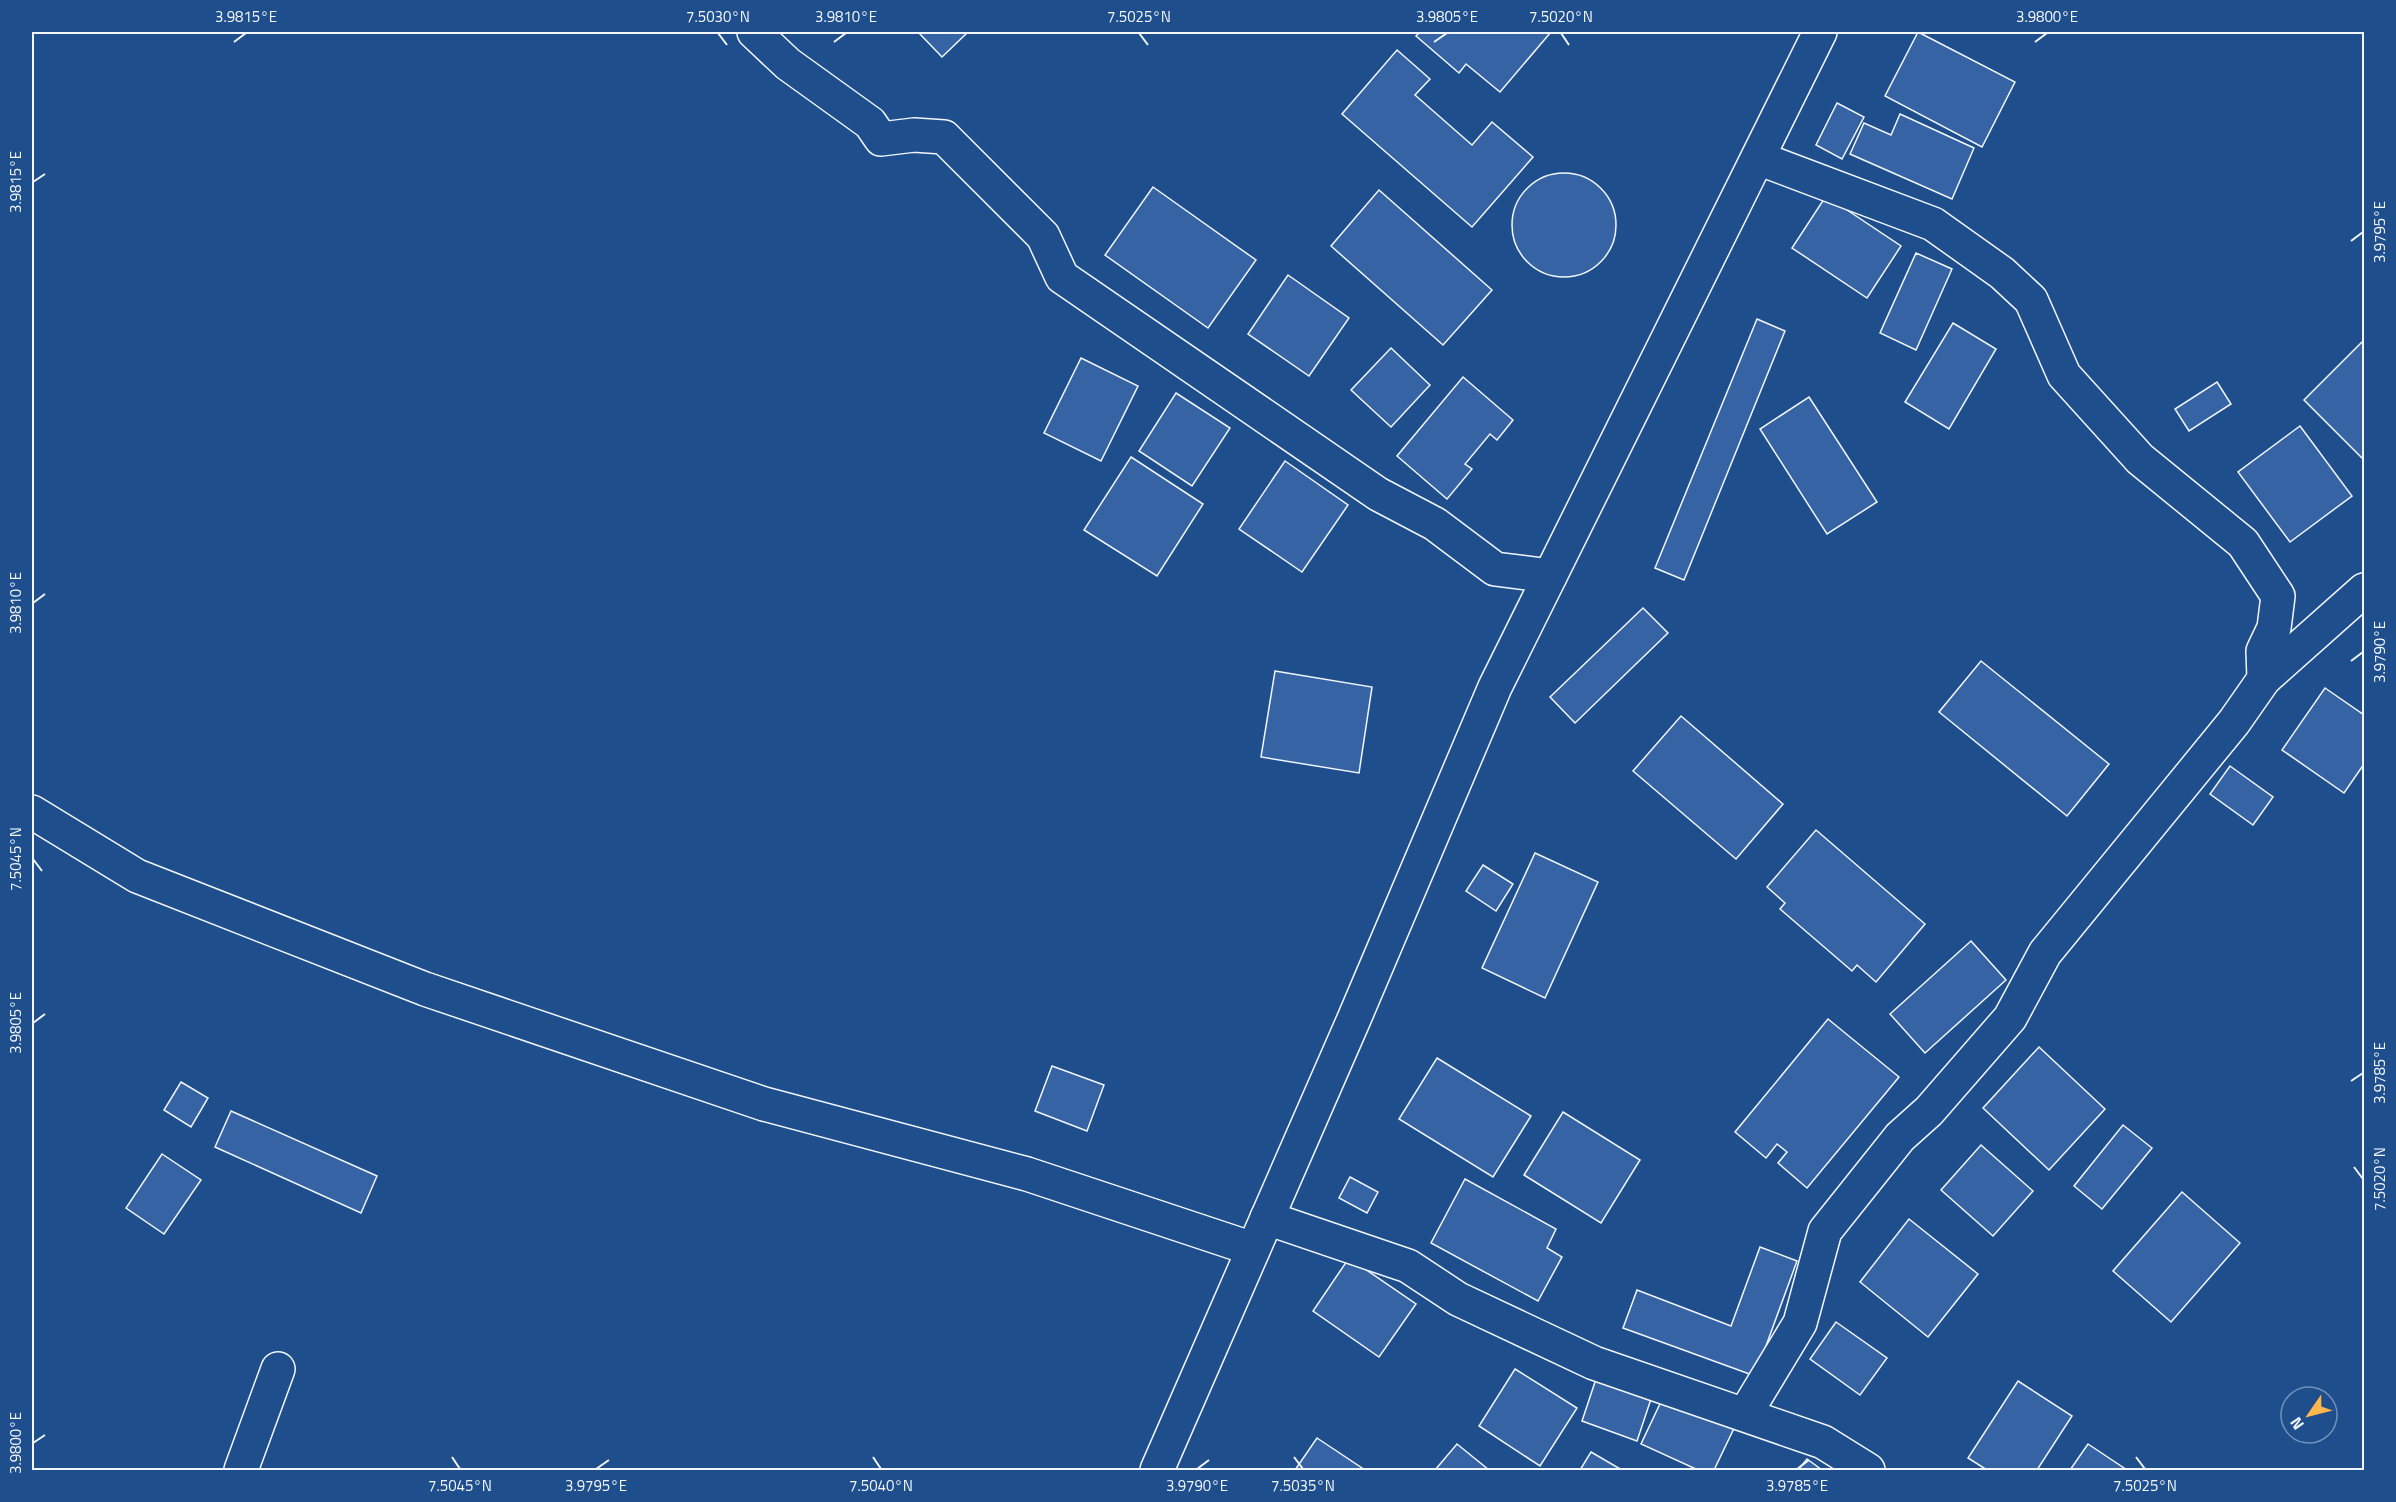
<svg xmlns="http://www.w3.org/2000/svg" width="2396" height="1502" viewBox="0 0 2396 1502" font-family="'Titillium Web',sans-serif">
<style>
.building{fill:#3563a3;stroke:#f2f6ff;stroke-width:1.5}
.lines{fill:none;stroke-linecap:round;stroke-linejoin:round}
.minor-casing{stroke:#f2f6ff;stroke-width:36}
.minor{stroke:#1f4e8c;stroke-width:33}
.ticks{fill:none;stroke:#f2f6ff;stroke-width:2}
.neatline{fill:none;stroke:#f2f6ff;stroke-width:2}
.ticks-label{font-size:15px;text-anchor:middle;fill:#f2f6ff}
</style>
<rect width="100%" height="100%" fill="#1f4e8c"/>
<g class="building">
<polygon points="918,32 968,32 942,57"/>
<polygon points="1420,32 1551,32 1500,92 1466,64 1459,73 1416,36"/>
<polygon points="1918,32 2015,82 1982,147 1885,96"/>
<polygon points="1397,50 1430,79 1415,95 1472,145 1492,122 1533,157 1472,227 1342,114"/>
<polygon points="1837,103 1864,117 1842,159 1816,145"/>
<polygon points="1900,114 1974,148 1952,199 1850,154 1864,123 1891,135"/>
<circle cx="1564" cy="225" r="52"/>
<polygon points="1153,187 1256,260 1208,328 1105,255"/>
<polygon points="1379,190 1492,290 1443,345 1331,246"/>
<polygon points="1826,196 1901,246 1867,298 1792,248"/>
<polygon points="1916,253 1952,269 1916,350 1880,333"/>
<polygon points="1288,275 1349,318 1309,376 1248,334"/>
<polygon points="1757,319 1785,331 1684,580 1655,568"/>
<polygon points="1953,323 1996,349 1949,429 1905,402"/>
<polygon points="2363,341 2364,343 2364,460 2304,400"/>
<polygon points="1391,348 1430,385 1391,427 1351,390"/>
<polygon points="1081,358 1138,386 1101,461 1044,433"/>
<polygon points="1463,377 1513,420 1497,440 1490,434 1465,464 1472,469 1447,499 1397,456"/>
<polygon points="2217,382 2231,404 2189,431 2175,409"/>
<polygon points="1176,393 1230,428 1192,486 1139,451"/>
<polygon points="1809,397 1877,502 1827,534 1760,429"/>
<polygon points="2300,426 2352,496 2290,542 2238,472"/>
<polygon points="1131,457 1203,504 1157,576 1084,530"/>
<polygon points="1285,461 1348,505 1302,572 1239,529"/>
<polygon points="1643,608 1668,633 1575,723 1550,697"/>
<polygon points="1981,661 2109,764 2067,816 1939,712"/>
<polygon points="1275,671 1372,687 1359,773 1261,757"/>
<polygon points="2325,688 2364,715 2364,764 2344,793 2282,750"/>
<polygon points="1681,716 1783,804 1736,859 1633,771"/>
<polygon points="2230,766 2273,797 2253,825 2210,794"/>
<polygon points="1816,830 1925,924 1876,982 1857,965 1852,971 1780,909 1785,903 1767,887"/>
<polygon points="1535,853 1598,882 1545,998 1482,968"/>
<polygon points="1483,865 1513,884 1496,911 1466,891"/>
<polygon points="1971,941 2006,980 1925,1053 1890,1014"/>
<polygon points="1828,1019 1899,1077 1807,1188 1778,1163 1787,1152 1777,1144 1766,1158 1735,1132"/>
<polygon points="2039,1047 2105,1109 2049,1170 1983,1108"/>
<polygon points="1437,1058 1531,1116 1493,1177 1399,1119"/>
<polygon points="1052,1066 1104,1085 1087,1131 1035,1111"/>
<polygon points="181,1082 208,1098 191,1127 164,1110"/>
<polygon points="231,1111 377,1176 361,1213 215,1147"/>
<polygon points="1563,1112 1640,1160 1601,1223 1524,1175"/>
<polygon points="2123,1125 2152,1148 2102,1209 2074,1186"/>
<polygon points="1981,1145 2033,1191 1993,1236 1941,1190"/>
<polygon points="162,1154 201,1180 164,1234 126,1208"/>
<polygon points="1350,1177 1378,1192 1367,1213 1339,1198"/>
<polygon points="1465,1179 1556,1229 1547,1248 1562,1257 1538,1301 1431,1243"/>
<polygon points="2182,1192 2240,1243 2171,1322 2113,1271"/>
<polygon points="1909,1219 1978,1274 1928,1337 1860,1282"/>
<polygon points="1760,1247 1797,1261 1755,1376 1623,1328 1637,1290 1731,1326"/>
<polygon points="1349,1258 1416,1304 1379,1357 1313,1311"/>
<polygon points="1836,1322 1887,1358 1860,1395 1810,1359"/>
<polygon points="1515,1369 1577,1408 1540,1466 1479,1426"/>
<polygon points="1597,1376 1652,1396 1637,1441 1582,1421"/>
<polygon points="2018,1381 2072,1416 2037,1470 1987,1470 1968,1458"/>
<polygon points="1667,1389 1737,1422 1714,1470 1698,1470 1641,1444"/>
<polygon points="1317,1438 1365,1470 1295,1470"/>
<polygon points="1457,1444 1489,1470 1435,1470"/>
<polygon points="2088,1444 2127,1470 2070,1470"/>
<polygon points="1591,1452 1622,1470 1580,1470"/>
<polygon points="1807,1459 1822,1470 1798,1470"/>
</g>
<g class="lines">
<g class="minor-casing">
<g id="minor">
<polyline points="754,32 788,64 870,123 881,139 914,135 944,137 1043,236 1062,277 1378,494 1435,524 1495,569 1550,576"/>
<polyline points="2264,679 2364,590"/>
<polyline points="32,812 137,876 425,989 764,1104 1027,1174 1253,1249"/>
<polyline points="1267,1218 1408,1266 1458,1299 1594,1363 1823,1442 1868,1470"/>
<polyline points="1745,1414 1800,1323 1825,1231 1900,1137 1929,1111 2010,1018 2045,953 2234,722 2264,679 2263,651 2274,628 2278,596 2243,543 2140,459 2064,375 2031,300 2002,273 1933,224 1758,158"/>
<polyline points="241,1470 278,1369"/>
<polyline points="1157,1470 1354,1019 1495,687 1820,32"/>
</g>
</g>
<use href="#minor" class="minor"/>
</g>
<path class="ticks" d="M718 33 727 45M1139 33 1148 45M1561 33 1569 45M234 42 246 33M834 42 846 33M1434 42 1447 33M2035 42 2047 33M33 182 45 174M2351 241 2363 232M33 603 45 594M2351 661 2363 652M33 859 42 871M33 1023 45 1014M2351 1081 2363 1073M2354 1167 2363 1179M33 1443 45 1435M452 1457 460 1469M873 1457 881 1469M1294 1457 1303 1469M2136 1457 2145 1469M596 1469 609 1460M1197 1469 1209 1460M1797 1469 1809 1460"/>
<rect width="2396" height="1502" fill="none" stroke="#1f4e8c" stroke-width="66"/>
<g transform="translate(2309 1415) rotate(235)"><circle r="28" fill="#1f4e8c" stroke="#7391ba" stroke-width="1.5"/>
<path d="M0-4.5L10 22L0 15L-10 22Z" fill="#ffb74d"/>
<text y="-9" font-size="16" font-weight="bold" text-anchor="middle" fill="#f2f6ff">N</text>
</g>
<rect x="33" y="33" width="2330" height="1436" class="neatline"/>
<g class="ticks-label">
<text x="246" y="22">3.9815°E</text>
<text x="718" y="22">7.5030°N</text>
<text x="846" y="22">3.9810°E</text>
<text x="1139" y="22">7.5025°N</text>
<text x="1447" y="22">3.9805°E</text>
<text x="1561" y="22">7.5020°N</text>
<text x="2047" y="22">3.9800°E</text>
<text transform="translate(16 182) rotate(-90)" y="5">3.9815°E</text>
<text transform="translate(2380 232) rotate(-90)" y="5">3.9795°E</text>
<text transform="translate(16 603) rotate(-90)" y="5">3.9810°E</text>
<text transform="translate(2380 652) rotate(-90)" y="5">3.9790°E</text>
<text transform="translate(16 859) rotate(-90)" y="5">7.5045°N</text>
<text transform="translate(16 1023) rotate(-90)" y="5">3.9805°E</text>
<text transform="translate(2380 1073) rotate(-90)" y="5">3.9785°E</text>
<text transform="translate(2380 1179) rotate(-90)" y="5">7.5020°N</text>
<text transform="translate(16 1443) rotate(-90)" y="5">3.9800°E</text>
<text x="460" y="1491">7.5045°N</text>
<text x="596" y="1491">3.9795°E</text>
<text x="881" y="1491">7.5040°N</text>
<text x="1197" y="1491">3.9790°E</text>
<text x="1303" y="1491">7.5035°N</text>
<text x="1797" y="1491">3.9785°E</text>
<text x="2145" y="1491">7.5025°N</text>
</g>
</svg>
